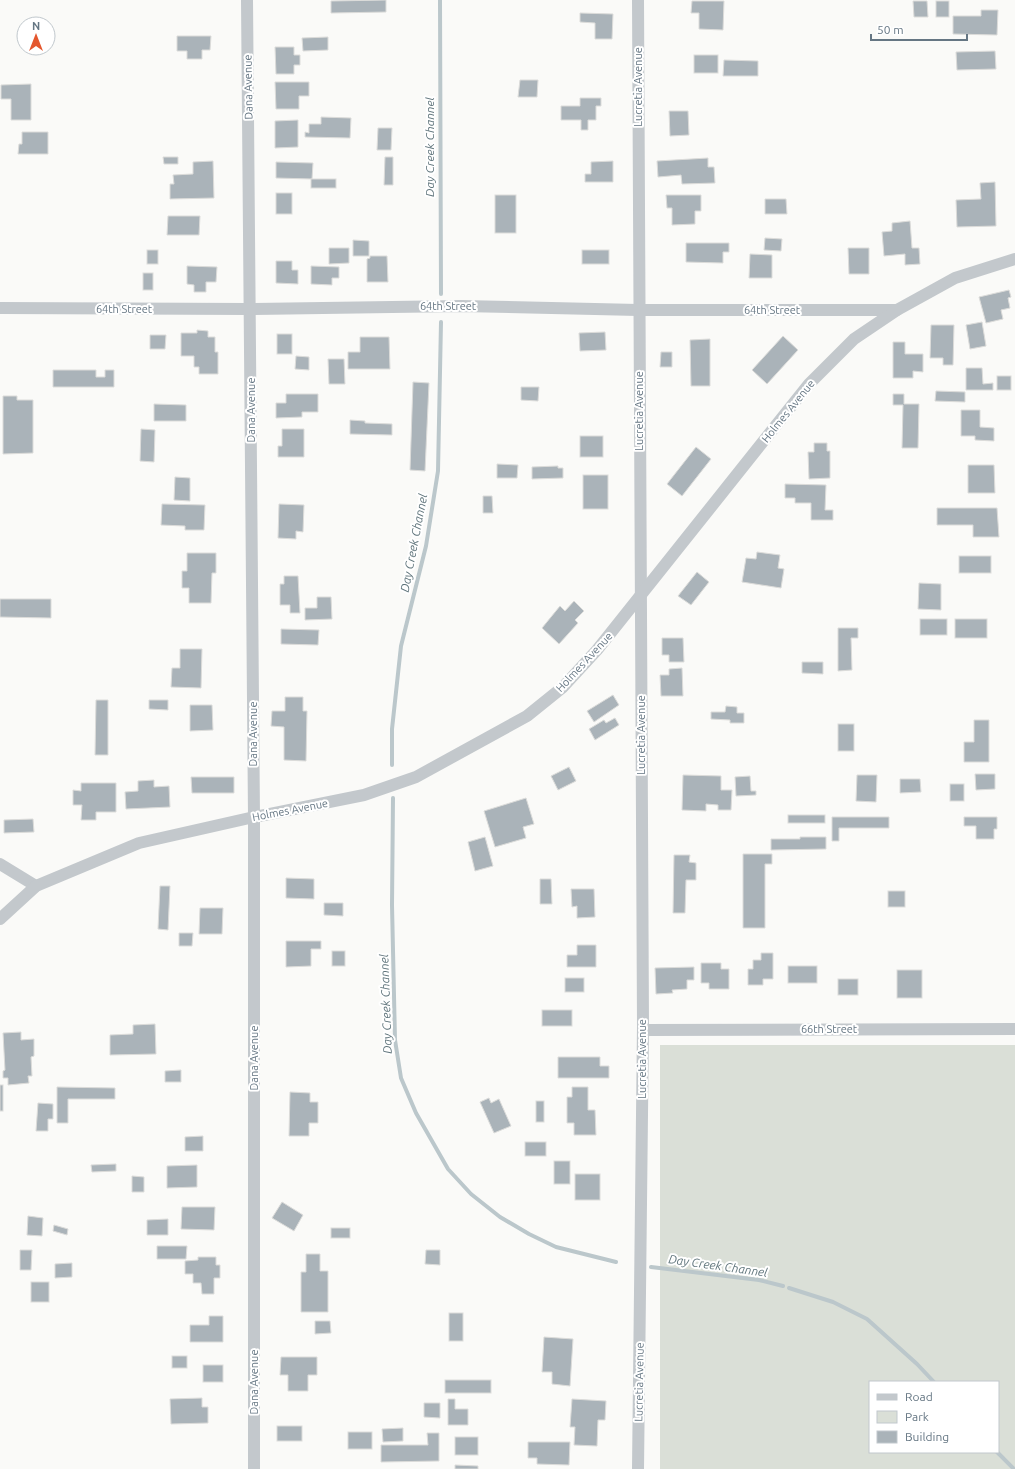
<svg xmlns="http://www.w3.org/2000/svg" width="1015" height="1469" viewBox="0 0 1015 1469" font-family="Ubuntu,sans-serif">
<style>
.green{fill:#dadfd7;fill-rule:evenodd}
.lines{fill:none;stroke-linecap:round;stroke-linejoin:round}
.stream{stroke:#bbc7cb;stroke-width:4}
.building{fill:#aab3b9;stroke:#dcdcda}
.street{stroke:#c3c8cc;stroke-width:12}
.labels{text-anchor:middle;stroke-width:4;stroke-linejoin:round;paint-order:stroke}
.street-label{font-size:11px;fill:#657683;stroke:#fff}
.water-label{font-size:12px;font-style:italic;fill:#60757c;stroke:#fff}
</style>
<rect width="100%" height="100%" fill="#fafaf8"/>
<path class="green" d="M660 1045H1015V1469H660ZM870 1382H998V1452H870Z"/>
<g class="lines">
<g class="stream">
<polyline points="440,0 441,294"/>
<polyline points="392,765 392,729 401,646 426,546 438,471 441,322"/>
<polyline points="393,798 392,905 395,1040 401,1078 416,1113 448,1169 471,1194 500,1217 529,1234 556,1247 616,1262"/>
<polyline points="651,1267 759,1280 783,1286"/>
<polyline points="789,1288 833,1302 867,1319 917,1364 934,1382"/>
<polyline points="997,1452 1014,1469"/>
</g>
</g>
<g class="building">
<polygon points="386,0 386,12 331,13 331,1"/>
<polygon points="692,1 724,1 723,30 699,29 699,13 691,13"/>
<polygon points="913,1 927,1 928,17 914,17"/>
<rect x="936" y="1" width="13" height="16"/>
<polygon points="981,10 998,10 997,35 953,34 953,16 981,16"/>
<polygon points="580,13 613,14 612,39 595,39 595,23 580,22"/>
<polygon points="177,36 211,36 210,50 202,50 202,59 187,59 187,51 177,51"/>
<polygon points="328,37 328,50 303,51 302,38"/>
<polygon points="275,47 294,47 294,55 300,55 300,65 294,65 294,74 276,74"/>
<polygon points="995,51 996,69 957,70 956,52"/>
<rect x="694" y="55" width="24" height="18"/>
<polygon points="724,60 758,61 758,76 723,76"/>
<polygon points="520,80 538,80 537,97 518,97"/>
<polygon points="275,82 309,82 309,96 299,96 299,109 276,109"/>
<polygon points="31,84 31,120 11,120 11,99 1,99 1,85"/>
<polygon points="580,98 601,98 601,106 596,106 596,120 588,120 588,130 581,130 581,120 561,120 561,106 580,106"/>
<polygon points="669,111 688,111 689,135 670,136"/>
<polygon points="321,117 351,118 350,138 305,137 305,132 309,133 309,124 321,124"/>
<polygon points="298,120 298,147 275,148 275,121"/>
<polygon points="378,128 392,128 391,150 377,150"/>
<polygon points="22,132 48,132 48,154 18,154 19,144 22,144"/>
<polygon points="163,157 178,157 178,164 164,164"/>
<polygon points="385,157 393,157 393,185 384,185"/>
<polygon points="708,158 708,167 714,167 715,183 682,184 681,175 658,177 657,161"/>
<polygon points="213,161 214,198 170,199 170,184 174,184 173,175 193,174 193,162"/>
<polygon points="613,161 613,182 585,182 585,174 591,174 591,162"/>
<polygon points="276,162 313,163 312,179 276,178"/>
<rect x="311" y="179" width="25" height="9"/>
<polygon points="995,182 996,226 957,227 956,200 981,199 980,183"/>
<rect x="276" y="193" width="16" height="21"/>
<rect x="495" y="195" width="21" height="38"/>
<polygon points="666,195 701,195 701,211 695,211 695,224 672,225 672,208 667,208"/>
<polygon points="765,199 786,199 787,214 765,214"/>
<polygon points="168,216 200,216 199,235 167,235"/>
<polygon points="910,221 912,248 919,248 920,264 905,265 905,254 884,256 882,232 892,231 892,223"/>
<polygon points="765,238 782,239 781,251 764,250"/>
<polygon points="353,240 369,241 369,256 353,256"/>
<polygon points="686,243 729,243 729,252 723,252 723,263 686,262"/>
<polygon points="329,248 349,248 349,263 329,264"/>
<polygon points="848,248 869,248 869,274 849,274"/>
<rect x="147" y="250" width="11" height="14"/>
<rect x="582" y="250" width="27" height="14"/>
<polygon points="750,254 772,255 772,278 749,278"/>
<polygon points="370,256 387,256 388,282 367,282 367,259 370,258"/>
<polygon points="276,261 292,261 292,270 298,270 298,284 276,283"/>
<polygon points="187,266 217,267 216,282 206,282 206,292 194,292 194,285 187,284"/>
<polygon points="311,266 339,267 339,278 332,278 332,285 311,284"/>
<rect x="143" y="273" width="10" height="17"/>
<polygon points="1009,290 1011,297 1008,298 1010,308 1001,310 1003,319 986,323 979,297"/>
<polygon points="982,322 986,346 970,349 966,325"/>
<polygon points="931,325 954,325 953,365 943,365 943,358 930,358"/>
<polygon points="197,330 208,331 208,337 215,337 215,352 218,352 218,374 199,374 199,367 194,367 194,356 181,356 181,333 197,333"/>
<polygon points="605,332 606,350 580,351 579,333"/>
<rect x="277" y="334" width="15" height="20"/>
<polygon points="150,335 166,335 165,349 150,349"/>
<polygon points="783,336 798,350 767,384 752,370"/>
<polygon points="360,337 389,337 390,369 348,369 348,352 360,352"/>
<polygon points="710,339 710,386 691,386 690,340"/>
<polygon points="893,342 905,342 905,354 923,354 923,372 913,371 913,378 893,378"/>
<polygon points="661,352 672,352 672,367 660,367"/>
<polygon points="296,356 309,357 309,370 295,369"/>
<polygon points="328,359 344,359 345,384 329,384"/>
<polygon points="966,368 982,368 983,384 993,383 993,390 966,390"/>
<polygon points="53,370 96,370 96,377 105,377 105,370 114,370 114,387 53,387"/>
<rect x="997" y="376" width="14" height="14"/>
<polygon points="413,382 429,383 425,471 410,470"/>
<polygon points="521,387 539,387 538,401 521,400"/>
<polygon points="936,391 965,392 965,402 935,401"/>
<polygon points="286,394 318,394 318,412 302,412 302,417 276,418 276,403 286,403"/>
<polygon points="893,394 904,394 904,404 919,404 918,448 902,448 903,405 893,405"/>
<polygon points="3,396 17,396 17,400 33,400 33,453 3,454"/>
<polygon points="154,404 186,405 186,421 154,421"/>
<polygon points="961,410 980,410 980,427 994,428 994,441 975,440 975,436 961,436"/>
<polygon points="350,420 365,421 365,423 392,424 392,435 350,434"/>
<polygon points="141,429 155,430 154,462 140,461"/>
<polygon points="282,429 304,429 304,457 278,457 278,446 282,446"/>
<rect x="580" y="436" width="23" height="21"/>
<polygon points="814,443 827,443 827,451 830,451 830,478 809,479 808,452 814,452"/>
<polygon points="696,447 711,459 682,496 667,484"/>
<polygon points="497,464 518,465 517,478 497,478"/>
<polygon points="968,465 994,465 995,493 968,493"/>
<polygon points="558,466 558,468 563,468 563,478 532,479 532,467"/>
<rect x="583" y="475" width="25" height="34"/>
<polygon points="175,477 190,478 190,501 174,500"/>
<polygon points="785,484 826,485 825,510 833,510 833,520 811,520 811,503 795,503 795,498 785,498"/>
<polygon points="483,496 492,496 493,513 483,513"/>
<polygon points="162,504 205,505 204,530 185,530 185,526 161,525"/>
<polygon points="279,504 304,505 303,532 296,531 296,539 278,538"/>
<polygon points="937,508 997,508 999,537 973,537 973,525 937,525"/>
<polygon points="757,552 780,555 778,568 784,569 781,588 742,582 746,558 756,559"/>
<polygon points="187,553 216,553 216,573 212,573 211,603 189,603 189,588 182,588 182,571 187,571"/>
<rect x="959" y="556" width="32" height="17"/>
<polygon points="697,572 709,582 691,605 678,596"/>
<polygon points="284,576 298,576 300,613 290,613 290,605 280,605 280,584 284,584"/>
<polygon points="919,583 941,584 941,610 918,609"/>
<polygon points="317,597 331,597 332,619 305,620 305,608 317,608"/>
<polygon points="0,599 51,599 51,618 0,617"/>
<polygon points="574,601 584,611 575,620 578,623 559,644 542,628 560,606 565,611"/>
<rect x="920" y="619" width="27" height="16"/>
<rect x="955" y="619" width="32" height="19"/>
<polygon points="838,628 858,628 858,638 851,638 852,670 838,671"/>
<polygon points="281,629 319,630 318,645 281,644"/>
<polygon points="662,638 683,638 684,662 669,662 669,655 662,655"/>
<polygon points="180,649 202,649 201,688 171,687 172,668 180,668"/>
<polygon points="802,662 823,662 823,674 802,673"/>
<polygon points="682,668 683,696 661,696 660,675 669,675 669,669"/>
<polygon points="613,695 619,705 594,722 587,711"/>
<polygon points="285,697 303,697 303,711 307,711 306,761 284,760 284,727 271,726 272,711 285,711"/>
<polygon points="96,700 108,700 108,755 95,755"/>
<polygon points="149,700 168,700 168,710 149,709"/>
<polygon points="190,705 212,705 213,730 190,731"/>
<polygon points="726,706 737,707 737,713 744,713 744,723 730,723 730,720 711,719 711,712 725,712"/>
<polygon points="615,718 619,725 595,740 589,729 604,720 606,723"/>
<polygon points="974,720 989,720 989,762 964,762 964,742 974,742"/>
<rect x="838" y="724" width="16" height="27"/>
<polygon points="569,767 576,781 558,790 551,776"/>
<polygon points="975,774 995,774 995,789 976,790"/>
<polygon points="683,775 721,776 721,790 732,790 731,810 718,810 718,805 706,804 706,811 682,810"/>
<polygon points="857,775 877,775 876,802 856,801"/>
<polygon points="750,776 751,791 756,791 756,795 736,796 735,777"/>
<polygon points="191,777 234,777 234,793 192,793"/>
<polygon points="900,779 920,779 921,792 900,793"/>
<polygon points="154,780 154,787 169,786 170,807 126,809 125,792 138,791 138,781"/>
<polygon points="81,783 116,783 116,812 96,812 96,820 81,820 82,805 73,805 73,790 81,791"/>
<rect x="950" y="784" width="14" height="17"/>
<polygon points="526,798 534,824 523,827 526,838 495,847 484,811"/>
<rect x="788" y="815" width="37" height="8"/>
<polygon points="832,817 889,817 889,828 839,828 839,841 832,841"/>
<polygon points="964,817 997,817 997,829 994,829 994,839 976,839 976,826 964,826"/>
<polygon points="33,819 34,832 4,833 4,820"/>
<polygon points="485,837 493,866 475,871 468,842"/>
<polygon points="800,837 826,837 826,849 771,850 771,839 800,839"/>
<polygon points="743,854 772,854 772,864 765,864 765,928 743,928"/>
<polygon points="674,855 690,855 689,862 696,863 696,880 686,880 685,913 673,913"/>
<polygon points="286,878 314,879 314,899 286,898"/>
<polygon points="540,879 551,879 552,904 540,904"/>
<polygon points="160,886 170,886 168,930 158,929"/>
<polygon points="571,889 594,889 595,917 577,918 577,906 572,907"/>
<rect x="888" y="891" width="17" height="16"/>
<polygon points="324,903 343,903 343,916 324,915"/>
<polygon points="200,908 223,908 222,934 199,934"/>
<polygon points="179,933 193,933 192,946 179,946"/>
<polygon points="286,941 321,941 321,949 311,949 311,966 286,967"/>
<polygon points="577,945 596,945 596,967 567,967 567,955 577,955"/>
<rect x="332" y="951" width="13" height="15"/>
<polygon points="761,953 773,953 773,979 763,979 763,985 748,985 748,969 753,969 753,960 761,960"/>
<polygon points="701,963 721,963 721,969 729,969 729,989 709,989 709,983 701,983"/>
<rect x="788" y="966" width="29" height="17"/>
<polygon points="694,967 694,980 687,980 687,989 672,990 673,993 656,994 655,968"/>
<rect x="897" y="970" width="25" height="28"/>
<rect x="565" y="978" width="19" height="14"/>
<rect x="838" y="979" width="20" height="16"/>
<rect x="542" y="1010" width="30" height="16"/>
<polygon points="155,1024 156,1054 110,1055 110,1035 133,1034 133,1025"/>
<polygon points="21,1032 21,1040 34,1039 34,1056 31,1057 32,1076 28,1076 29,1083 8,1085 8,1078 3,1078 3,1071 5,1070 3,1033"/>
<polygon points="558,1057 600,1057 600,1066 609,1066 609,1078 558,1078"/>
<polygon points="181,1070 181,1082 165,1082 165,1071"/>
<rect x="0" y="1085" width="3" height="26"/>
<polygon points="57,1087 115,1088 115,1099 68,1099 68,1123 57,1123"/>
<polygon points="572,1087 588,1087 588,1110 595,1110 596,1135 574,1135 574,1123 567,1123 567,1097 572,1097"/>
<polygon points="290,1092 310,1093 310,1102 318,1102 318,1123 309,1123 309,1136 289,1136"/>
<polygon points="489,1098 491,1103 499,1099 511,1126 494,1133 480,1102"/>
<rect x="536" y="1101" width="8" height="21"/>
<polygon points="38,1103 53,1104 53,1119 48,1119 48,1131 36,1131"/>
<polygon points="203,1136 203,1151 185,1151 185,1137"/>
<rect x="525" y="1142" width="21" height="14"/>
<rect x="554" y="1161" width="16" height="23"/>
<polygon points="116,1164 116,1171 92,1172 91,1165"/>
<polygon points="197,1165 197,1187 167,1188 167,1166"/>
<rect x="575" y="1174" width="25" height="26"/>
<polygon points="132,1176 144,1177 144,1192 132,1192"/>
<polygon points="282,1202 303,1215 294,1231 272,1218"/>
<polygon points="182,1207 215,1207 214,1230 181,1229"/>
<polygon points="28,1216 43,1218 42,1236 27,1235"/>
<polygon points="168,1219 168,1235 147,1235 147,1220"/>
<polygon points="54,1225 68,1229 67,1235 53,1231"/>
<rect x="331" y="1228" width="19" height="10"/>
<polygon points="157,1246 187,1246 186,1259 157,1259"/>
<polygon points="20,1250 32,1250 31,1270 20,1270"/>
<polygon points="426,1250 440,1250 440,1265 425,1264"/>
<polygon points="306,1254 320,1254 320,1271 328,1271 328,1312 301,1312 301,1272 306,1272"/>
<polygon points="198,1257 216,1257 216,1265 220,1265 220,1278 214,1278 214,1294 202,1294 201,1283 193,1283 193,1274 185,1274 185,1261 198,1260"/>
<polygon points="72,1263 72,1277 55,1278 55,1264"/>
<rect x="31" y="1282" width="18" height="20"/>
<rect x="449" y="1313" width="14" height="28"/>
<polygon points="209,1316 223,1316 223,1342 190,1342 190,1325 209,1325"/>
<polygon points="315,1321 330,1321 331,1333 315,1334"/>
<polygon points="544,1337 573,1339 570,1386 552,1384 552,1372 542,1372"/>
<rect x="172" y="1356" width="15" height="12"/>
<polygon points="281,1357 317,1357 317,1375 308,1375 308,1391 288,1391 288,1375 280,1375"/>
<rect x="203" y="1365" width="20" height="17"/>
<rect x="445" y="1380" width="46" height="13"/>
<polygon points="202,1398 202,1407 208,1407 208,1423 171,1424 170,1399"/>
<polygon points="448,1399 455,1399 455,1409 468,1409 468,1425 448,1425"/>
<polygon points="572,1399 606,1401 605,1420 598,1420 597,1446 574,1445 575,1427 570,1427"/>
<polygon points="424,1403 440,1403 440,1418 424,1417"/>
<rect x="277" y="1426" width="25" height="15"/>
<polygon points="403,1428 403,1441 383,1442 382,1429"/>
<rect x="348" y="1432" width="24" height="17"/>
<polygon points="427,1433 439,1433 439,1461 381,1462 381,1445 428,1445"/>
<rect x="455" y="1437" width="23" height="18"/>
<polygon points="528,1442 570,1442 569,1465 537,1464 537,1458 528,1458"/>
<polygon points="455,1465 478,1466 478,1469 455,1469"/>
</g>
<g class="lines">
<g class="street">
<polyline points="247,0 254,817 254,1469"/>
<polyline points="638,0 643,1026 638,1469"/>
<polyline points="0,308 250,309 461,306 638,310 897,310"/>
<polyline points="0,864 36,886"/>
<polyline points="0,919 36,886 139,843 254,817 364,795 416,777 527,716 563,687 597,650 809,384 854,339 897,310 955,278 1015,259"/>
<polyline points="643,1030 1015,1029"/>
</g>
</g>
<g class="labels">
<g class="street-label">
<text transform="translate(248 87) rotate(-91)" y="4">Dana Avenue</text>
<text transform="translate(638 87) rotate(-90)" y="4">Lucretia Avenue</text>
<text x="448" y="310">64th Street</text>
<text x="124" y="313">64th Street</text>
<text x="772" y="314">64th Street</text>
<text transform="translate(251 410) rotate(-90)" y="4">Dana Avenue</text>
<text transform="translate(639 411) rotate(-90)" y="4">Lucretia Avenue</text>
<text transform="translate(788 411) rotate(-51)" y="4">Holmes Avenue</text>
<text transform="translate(584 662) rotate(-47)" y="4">Holmes Avenue</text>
<text transform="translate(253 734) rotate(-90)" y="4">Dana Avenue</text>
<text transform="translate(641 735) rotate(-90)" y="4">Lucretia Avenue</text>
<text transform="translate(290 810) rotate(-11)" y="4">Holmes Avenue</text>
<text x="829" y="1033">66th Street</text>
<text transform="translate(254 1058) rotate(-90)" y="4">Dana Avenue</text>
<text transform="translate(642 1059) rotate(-90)" y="4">Lucretia Avenue</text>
<text transform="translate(254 1382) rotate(-90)" y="4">Dana Avenue</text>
<text transform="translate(639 1382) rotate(-89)" y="4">Lucretia Avenue</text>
</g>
<g class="water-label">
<text transform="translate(430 147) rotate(-90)" y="4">Day Creek Channel</text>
<text transform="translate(414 543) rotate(-79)" y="4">Day Creek Channel</text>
<text transform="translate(386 1004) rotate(-92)" y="4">Day Creek Channel</text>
<text transform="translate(718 1266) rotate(8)" y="4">Day Creek Channel</text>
</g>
</g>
<rect x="869" y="1381" width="130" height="72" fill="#ffffff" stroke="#c1c8cd"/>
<rect x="877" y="1394" width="20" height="6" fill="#c3c8cc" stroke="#c1c8cd"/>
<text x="905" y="1401" font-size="12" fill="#657683">Road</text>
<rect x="877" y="1411" width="20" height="12" fill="#dadfd7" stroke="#c1c8cd"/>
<text x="905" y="1421" font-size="12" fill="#657683">Park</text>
<rect x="877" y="1431" width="20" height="12" fill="#aab3b9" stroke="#c1c8cd"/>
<text x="905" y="1441" font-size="12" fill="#657683">Building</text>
<g transform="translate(36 36)"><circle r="19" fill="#ffffff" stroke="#c1c8cd"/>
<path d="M0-3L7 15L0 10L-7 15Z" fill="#e4572e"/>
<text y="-6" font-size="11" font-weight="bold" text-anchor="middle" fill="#657683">N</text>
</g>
<path d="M871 34v6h96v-6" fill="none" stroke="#657683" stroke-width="2"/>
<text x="877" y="34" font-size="12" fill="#657683" stroke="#ffffff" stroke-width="3" paint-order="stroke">50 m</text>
</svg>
